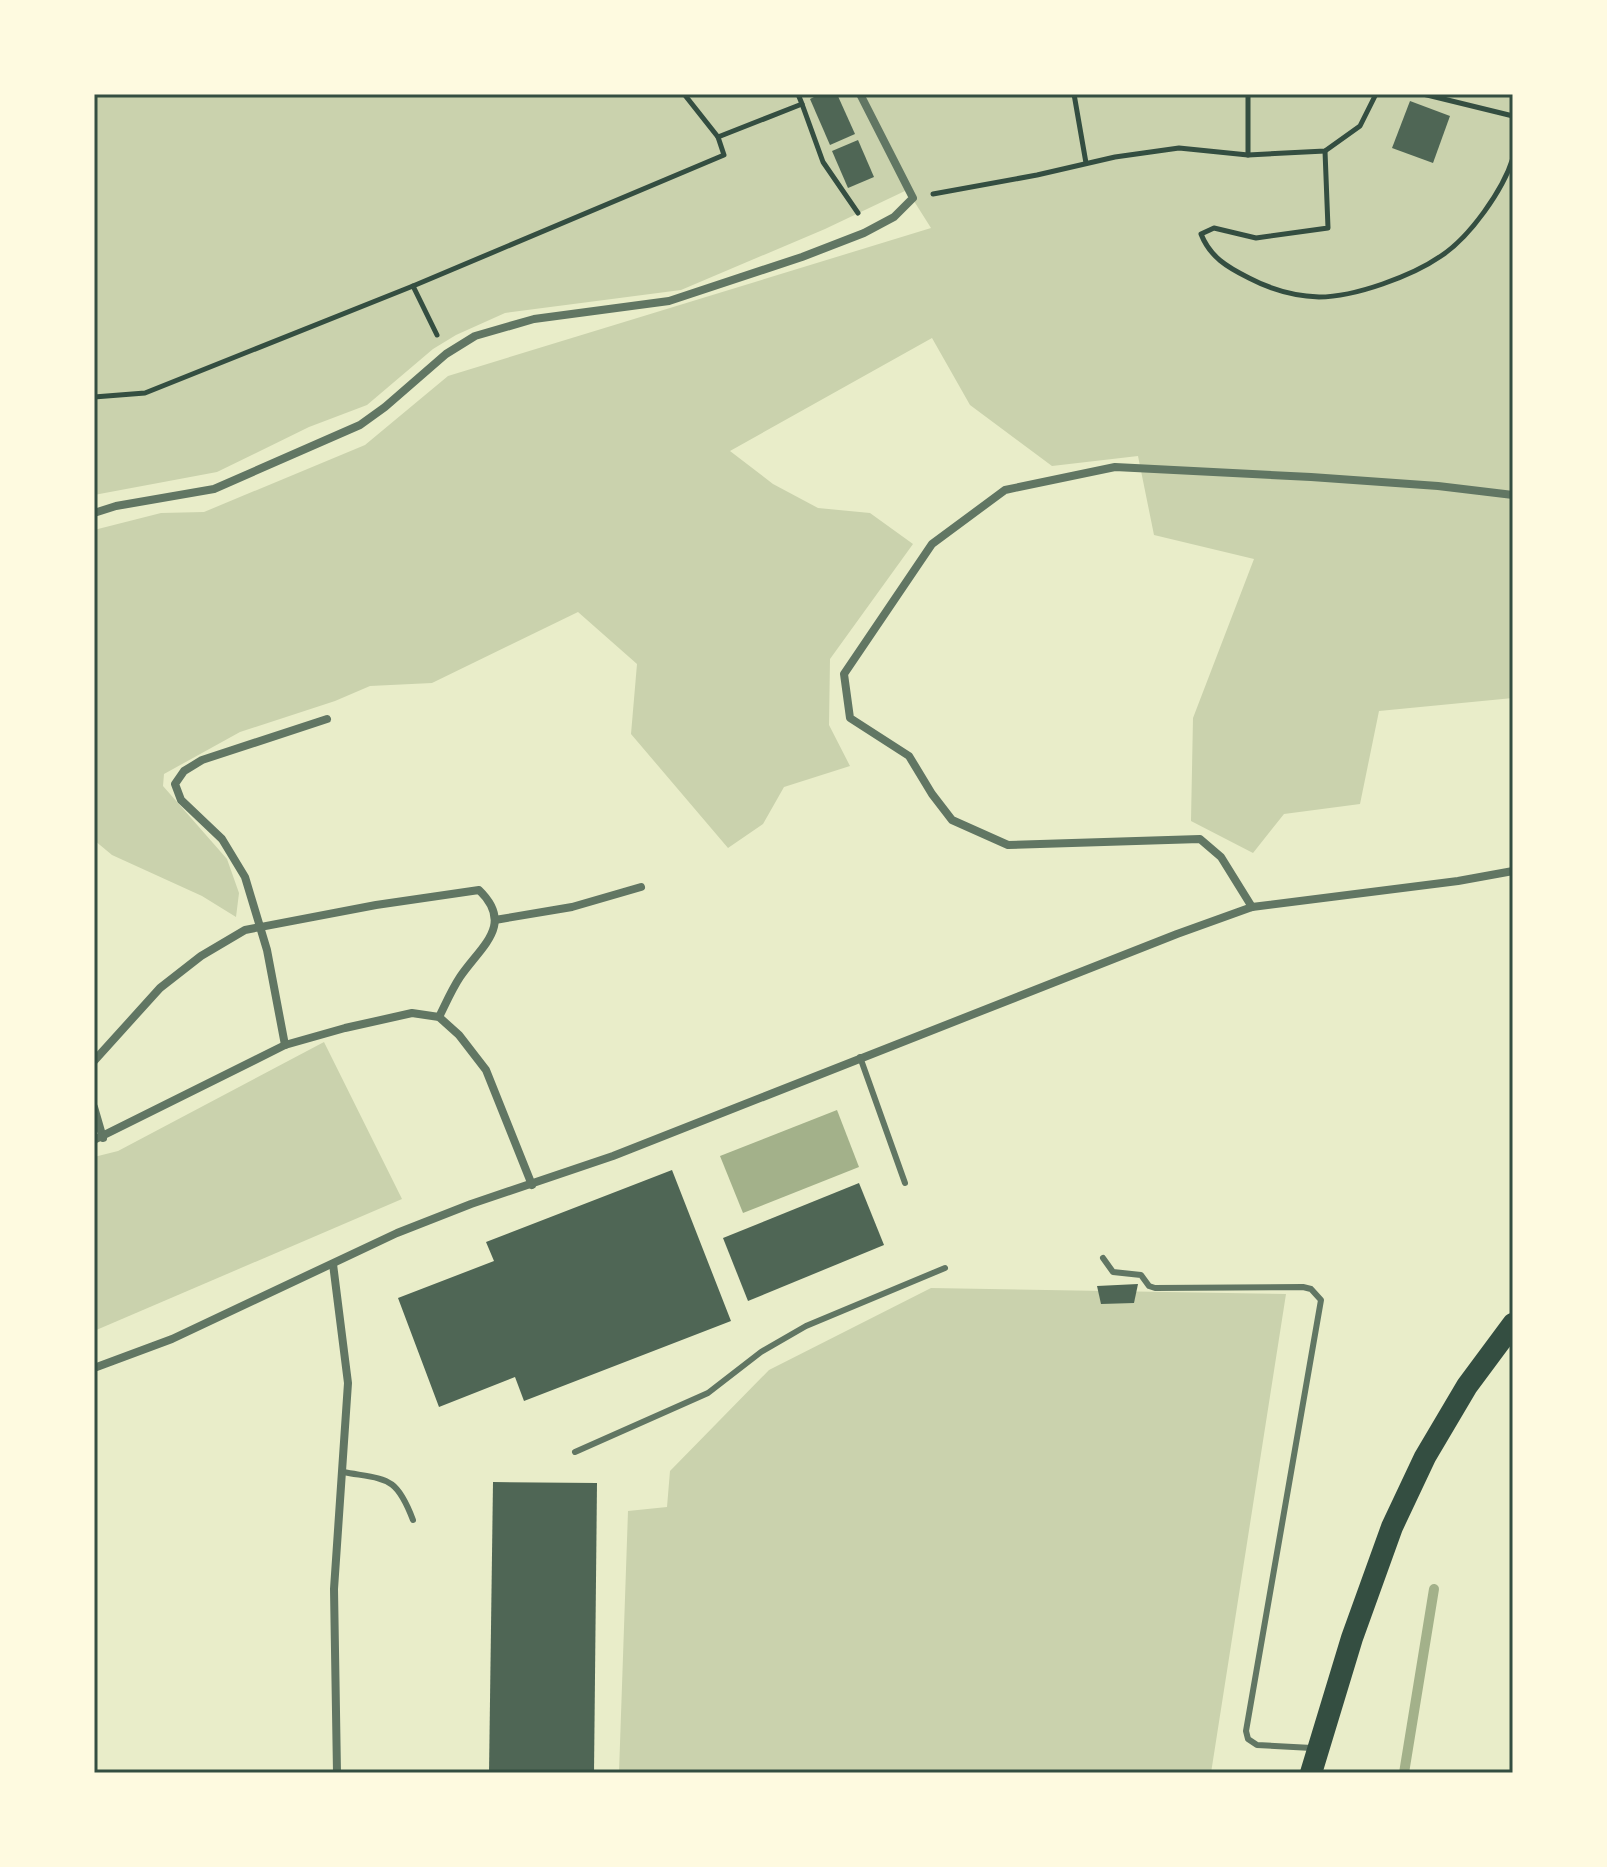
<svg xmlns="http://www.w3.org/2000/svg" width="1607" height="1867" viewBox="0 0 1607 1867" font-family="Overpass,sans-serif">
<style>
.green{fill:#cad2ad}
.water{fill:#a3b18a}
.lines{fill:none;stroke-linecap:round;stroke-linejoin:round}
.stream{stroke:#a3b18a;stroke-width:10}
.building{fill:#4f6655}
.path{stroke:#344e41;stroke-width:5}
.service{stroke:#617663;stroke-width:6}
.minor{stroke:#617663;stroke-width:8}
.trunk{stroke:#344e41;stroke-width:22}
.neatline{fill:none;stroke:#344e41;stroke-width:3}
</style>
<rect width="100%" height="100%" fill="#e9edc9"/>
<g class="green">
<polygon points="94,94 1513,94 1513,698 1379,711 1360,804 1284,814 1253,853 1191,821 1193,718 1254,559 1154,535 1138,456 1052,466 970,405 932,338 730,451 773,484 818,508 870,513 913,544 830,659 829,725 850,766 784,787 763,824 728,848 631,734 637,664 578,612 432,683 370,686 335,701 240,732 164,774 163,786 227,859 239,893 236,917 202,896 112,855 94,840 94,530 161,513 204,512 365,445 448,376 931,228 907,190 825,229 681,290 505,313 456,335 433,349 367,405 309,427 217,472 94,495"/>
<polygon points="324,1042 402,1199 94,1331 94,1157 118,1151"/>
<polygon points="931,1288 1286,1294 1211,1773 619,1773 628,1511 667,1507 670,1471 769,1370"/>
</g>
<polygon class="water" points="837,1110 859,1167 743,1213 720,1156"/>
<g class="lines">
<polyline class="stream" points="1404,1773 1434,1589"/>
</g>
<g class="building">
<polygon points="820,94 837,94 855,134 830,145 810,99"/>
<polygon points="1410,101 1450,116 1433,163 1392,148"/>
<polygon points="858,140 874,177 848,188 832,151"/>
<polygon points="672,1170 731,1321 524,1401 515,1377 439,1407 398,1298 494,1261 486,1242"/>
<polygon points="859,1183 884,1245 748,1301 723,1238"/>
<polygon points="1138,1284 1134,1303 1101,1304 1097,1286"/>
<polygon points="493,1482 597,1483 594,1773 489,1773"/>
</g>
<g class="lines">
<g class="path">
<polyline points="1074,94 1086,163"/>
<polyline points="1248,94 1248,155"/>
<polyline points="1423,94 1513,116"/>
<polyline points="802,104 823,162 858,213"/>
<polyline points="718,137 802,104 798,94"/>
<path d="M1325 151 1328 228 1256 238 1214 228 1201 234C1210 257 1227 267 1249 278 1270 289 1295 296 1319 297 1355 297 1412 276 1441 256 1470 237 1503 190 1513 158"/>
<polyline points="933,194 1037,175 1115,157 1179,148 1248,155 1325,151 1360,126 1376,94"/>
<polyline points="413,286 437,335"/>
<polyline points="94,397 145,393 413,286 724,155 718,137 684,94"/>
</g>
<g class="service">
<polyline points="860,1057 905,1183"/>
<polyline points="1103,1258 1113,1272 1141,1275 1149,1286 1155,1288 1303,1287 1311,1289 1321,1300 1246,1731 1248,1739 1257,1745 1312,1748"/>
<polyline points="575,1452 708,1393 761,1352 806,1326 945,1268"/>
<path d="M343 1472C387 1480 396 1475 413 1520"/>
</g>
<g class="minor">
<polyline points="94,513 116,506 214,489 360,425 385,407 446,354 475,336 534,319 669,301 802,257 864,233 894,217 913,198 860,94"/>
<polyline points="1252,907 1221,857 1200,839 1008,845 952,820 932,794 909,756 850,718 844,674 932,544 1005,490 1115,467 1311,477 1438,486 1513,495"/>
<polyline points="495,920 572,907 641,887"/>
<polyline points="285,1045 267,950 245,877 222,839 181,800 175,784 184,771 202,760 327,719"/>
<path d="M94 1061 160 988 201 956 245 930 376 905 479 890C515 925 481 946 460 977 452 989 446 1003 439 1017"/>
<polyline points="94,1107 103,1138"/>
<polyline points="94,1140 285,1045 345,1028 412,1013 439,1017 459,1035 486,1070 532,1185"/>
<polyline points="333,1264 348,1383 334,1589 337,1773"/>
<polyline points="94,1368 172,1339 397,1233 471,1204 613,1156 1177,934 1252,907 1458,881 1513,871"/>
</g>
<polyline class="trunk" points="1311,1773 1352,1638 1392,1527 1425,1457 1467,1386 1513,1324"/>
</g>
<rect width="1607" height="1867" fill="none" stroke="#fefae0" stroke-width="192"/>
<rect x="96" y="96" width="1415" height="1675" class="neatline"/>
</svg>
